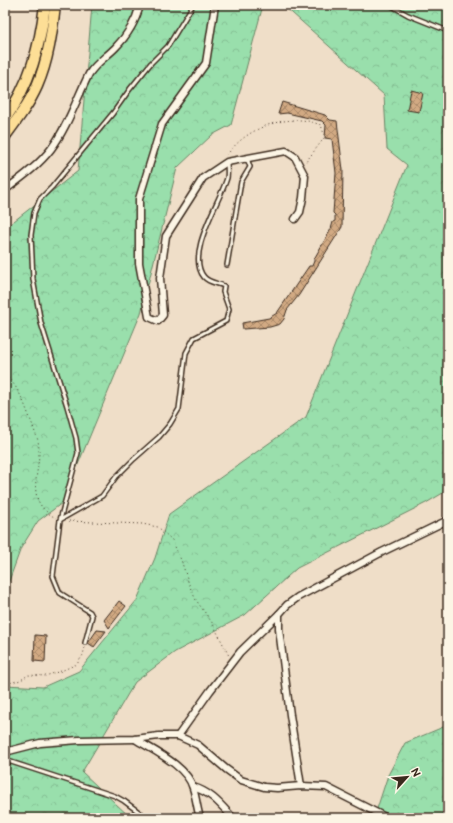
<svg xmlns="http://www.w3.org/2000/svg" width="453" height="823" viewBox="0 0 453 823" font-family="'Balsamiq Sans',sans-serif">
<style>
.forest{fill:url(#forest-crowns);stroke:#6a8465}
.building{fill:url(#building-cross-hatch);stroke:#3b2a1e}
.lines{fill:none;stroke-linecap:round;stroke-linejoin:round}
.service-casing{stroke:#3b2a1e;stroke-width:6}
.minor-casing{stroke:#3b2a1e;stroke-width:9}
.trunk-casing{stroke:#3b2a1e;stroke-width:13}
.path{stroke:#3b2a1e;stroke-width:1;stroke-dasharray:1 3;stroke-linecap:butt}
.service{stroke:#fcf5e5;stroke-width:3}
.minor{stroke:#fcf5e5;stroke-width:6}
.trunk{stroke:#fdde96;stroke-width:10}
</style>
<defs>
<pattern id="forest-crowns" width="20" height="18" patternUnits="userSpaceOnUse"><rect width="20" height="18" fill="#99dfac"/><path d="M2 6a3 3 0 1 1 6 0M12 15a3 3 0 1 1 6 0" fill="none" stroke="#85c094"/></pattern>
<pattern id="building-cross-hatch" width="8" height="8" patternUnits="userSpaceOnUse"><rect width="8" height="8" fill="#d2aa83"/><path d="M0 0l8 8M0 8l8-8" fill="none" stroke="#ac8b6b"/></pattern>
</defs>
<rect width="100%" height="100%" fill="#efdec8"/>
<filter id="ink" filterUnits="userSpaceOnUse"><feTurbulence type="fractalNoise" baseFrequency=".025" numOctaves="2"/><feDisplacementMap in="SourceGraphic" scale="8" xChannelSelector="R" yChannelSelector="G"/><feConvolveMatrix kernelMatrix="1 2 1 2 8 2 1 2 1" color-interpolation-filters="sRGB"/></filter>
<g filter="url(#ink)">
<g class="forest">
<polygon points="92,5 263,5 231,125 212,135 177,168 141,313 62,503 38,521 21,548 5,592 5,228 78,171"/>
<polygon points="283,5 448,5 448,490 426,503 297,568 245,615 175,652 135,682 82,772 131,818 5,818 5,685 43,687 79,671 137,600 155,558 169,514 306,417 407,165 387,149 384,95"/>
<polygon points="448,725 448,818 404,818 396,812 397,818 374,818 388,775 405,743"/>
</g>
<g class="building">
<polygon points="411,90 423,93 419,112 407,110"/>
<polygon points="282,102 325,115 330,120 337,121 343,170 342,227 299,295 287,310 284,319 280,324 270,327 243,329 242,323 269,318 277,313 309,266 312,266 314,261 314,259 331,229 333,222 335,221 335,215 333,213 336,173 332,139 325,138 326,125 322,121 287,113 278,114"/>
<polygon points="119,601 126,606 109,628 104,620"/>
<polygon points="97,630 106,631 94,647 88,643"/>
<polygon points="35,635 46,636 45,662 34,661"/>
</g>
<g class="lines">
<g class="service-casing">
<g id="service">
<polyline points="390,5 408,15 448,31"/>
<polyline points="227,265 241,182 250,167 248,161 245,160"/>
<polyline points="60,520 78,453 76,438 67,406 41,323 33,279 31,235 34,213 40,199 52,187 113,113 130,89 151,63 168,46 193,5"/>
<path d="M85 643 92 616 90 612 60 593 53 576 60 520 102 496 116 477 134 459 159 437 170 424 179 409 186 353 194 338 226 321 229 309 223 292 224 286C218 283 209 283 204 277 185 254 220 202 227 178 228 173 227 167 227 162"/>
<polyline points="5,760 115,796 124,801 147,818"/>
</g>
</g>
<g class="minor-casing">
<g id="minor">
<polyline points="215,5 206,63 162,124 139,199 139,263 149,317 158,321 163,315 160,278 166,236 203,178 227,162 286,151 295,157 305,176 303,198 300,212 295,219"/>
<path d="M5 190C21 178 39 165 51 149 67 128 77 98 89 74 96 63 106 57 115 48 127 36 136 21 140 5"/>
<polyline points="178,736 210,691 240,652 279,614"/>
<path d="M135 739C154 751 187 766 193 788 196 797 197 808 200 818"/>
<polyline points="5,752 40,743 79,740 135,739 159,736 178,736 198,745 226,769 241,780 264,787 277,788 301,786 326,787 387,818"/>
<polyline points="301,786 290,715 279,629 279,614 287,605 298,597 382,552 448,520"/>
<path d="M193 787C211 792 221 805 233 818"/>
</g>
</g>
<g class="trunk-casing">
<g id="trunk">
<path d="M5 119C30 84 40 47 45 5"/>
<path d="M5 136C17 120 29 104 37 86 48 61 52 32 55 5"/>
</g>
</g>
<g class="path">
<path d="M227 155C243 132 273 119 300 120 307 120 315 123 321 125L325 137 305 163"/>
<path d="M5 375C20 387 26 409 33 426 34 431 37 436 38 441 44 470 20 499 56 518"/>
<polyline points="69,521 142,524 158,527 172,540 181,560 190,587 196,600 213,624 229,656"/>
<polyline points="5,688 9,683 21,680 28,675 45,676 61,671 77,664 83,655 85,647"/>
</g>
<use href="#service" class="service"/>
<use href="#minor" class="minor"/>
<use href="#trunk" class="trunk"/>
</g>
</g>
<rect width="453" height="823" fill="none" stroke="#fcf5e5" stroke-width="20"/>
<rect x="10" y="10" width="433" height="803" fill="none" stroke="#3b2a1e" stroke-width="1.5" filter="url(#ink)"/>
<g transform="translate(407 777) rotate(63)" stroke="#fcf5e5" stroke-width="3" paint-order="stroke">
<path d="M0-3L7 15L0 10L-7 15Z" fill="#3b2a1e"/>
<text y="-6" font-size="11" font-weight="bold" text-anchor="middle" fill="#3b2a1e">N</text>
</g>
</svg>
